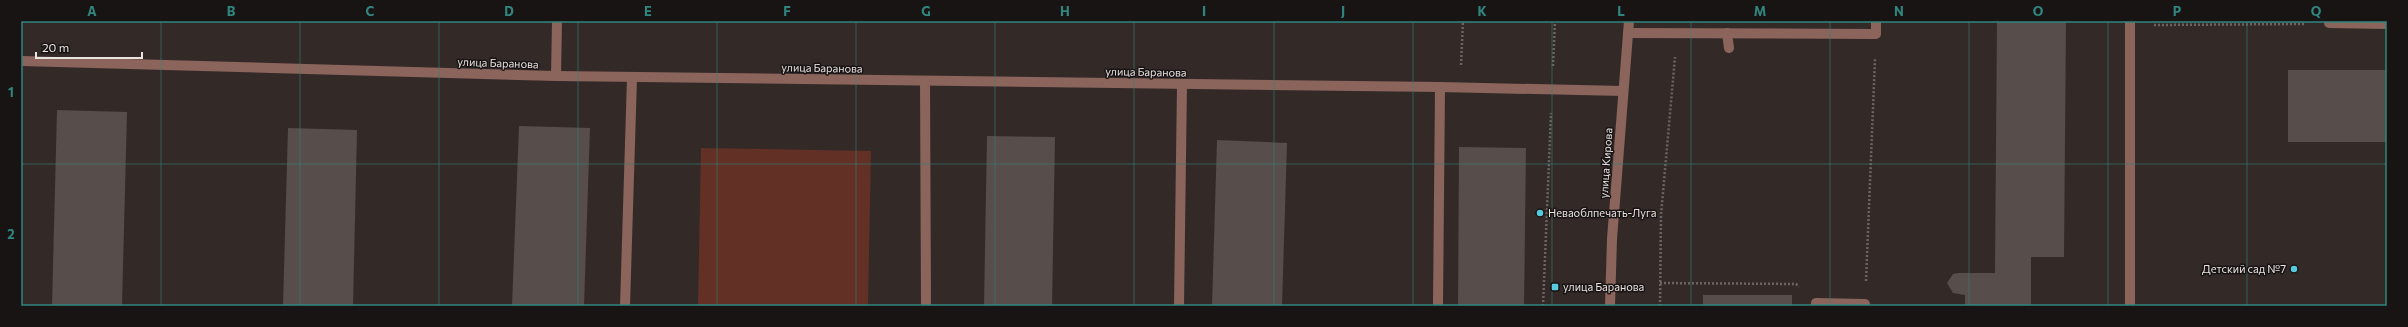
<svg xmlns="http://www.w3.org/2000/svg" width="2408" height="327" viewBox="0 0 2408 327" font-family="Commissioner,sans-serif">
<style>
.green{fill:#623025}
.building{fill:#574d4b}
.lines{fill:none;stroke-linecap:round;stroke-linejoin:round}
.path{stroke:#6c6463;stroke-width:2.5;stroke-dasharray:2 2;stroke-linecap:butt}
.minor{stroke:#8b645c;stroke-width:10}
.grid{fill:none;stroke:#30867f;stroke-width:1;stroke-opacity:0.55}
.poi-dot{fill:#55cae0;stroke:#181413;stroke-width:1.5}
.labels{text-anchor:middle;stroke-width:3;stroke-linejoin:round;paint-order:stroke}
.street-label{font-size:11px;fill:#e8e2e1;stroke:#181413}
.poi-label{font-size:11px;fill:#e8e2e1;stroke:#181413;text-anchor:start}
.neatline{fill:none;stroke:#30867f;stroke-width:1.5}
.grid-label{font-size:13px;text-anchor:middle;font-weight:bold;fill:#30867f}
</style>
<rect width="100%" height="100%" fill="#332a28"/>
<polygon class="green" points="701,148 871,151 868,306 698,306"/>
<g class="building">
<polygon points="1997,21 2066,21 2064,257 2031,257 2031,306 1965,306 1965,295 1953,293 1947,283 1953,274 1959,273 1995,273"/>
<rect x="2288" y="70" width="99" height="72"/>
<polygon points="57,110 127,112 122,306 52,306"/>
<polygon points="519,126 590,128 584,306 512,306"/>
<polygon points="288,128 357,130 353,306 283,306"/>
<polygon points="987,136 1055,137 1052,306 984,306"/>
<polygon points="1217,140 1287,143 1282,306 1212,306"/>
<polygon points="1459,147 1526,148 1524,306 1458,306"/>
<rect x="1703" y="295" width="89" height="11"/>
</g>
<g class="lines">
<g class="path">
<polyline points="2154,25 2305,24"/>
<polyline points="1461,65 1463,21"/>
<polyline points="1553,66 1555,21"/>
<polyline points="1866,281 1875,59"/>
<polyline points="1660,283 1796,284 1799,287"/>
<polyline points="1543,306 1551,113"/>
<polyline points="1660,306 1661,215 1675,57"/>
</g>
<g class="minor">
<polyline points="2130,21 2130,306"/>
<polyline points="2329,21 2329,23 2387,24"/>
<polyline points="1628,33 1876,34 1876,21"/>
<polyline points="1727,33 1729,48"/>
<polyline points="21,61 556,76 1440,87 1623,91"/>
<polyline points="556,76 557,21"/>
<polyline points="925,81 926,306"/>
<polyline points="625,306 632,78"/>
<polyline points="1179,306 1182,84"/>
<polyline points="1438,306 1440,87"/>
<polyline points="1610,306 1612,239 1629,21"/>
<polyline points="1816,306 1816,303 1865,304"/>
</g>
</g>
<path class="grid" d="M161 21V306M300 21V306M439 21V306M578 21V306M717 21V306M856 21V306M995 21V306M1134 21V306M1274 21V306M1413 21V306M1552 21V306M1691 21V306M1830 21V306M1969 21V306M2108 21V306M2247 21V306M21 164H2387"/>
<g class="poi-dot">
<circle cx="1540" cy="213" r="4"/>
<circle cx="2294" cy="269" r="4"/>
<rect x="1551" y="283" width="8" height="8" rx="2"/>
</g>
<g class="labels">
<g class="street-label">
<text transform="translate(498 63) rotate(2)" y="4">улица Баранова</text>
<text transform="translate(822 68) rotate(1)" y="4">улица Баранова</text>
<text transform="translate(1146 72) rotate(1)" y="4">улица Баранова</text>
<text transform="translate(1606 163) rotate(-86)" y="4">улица Кирова</text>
</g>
<g class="poi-label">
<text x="1548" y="217">Неваоблпечать-Луга</text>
<text x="2286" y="273" text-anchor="end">Детский сад №7</text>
<text x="1563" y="291">улица Баранова</text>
</g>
</g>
<rect width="2408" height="327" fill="none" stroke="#181413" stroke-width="44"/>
<path d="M36 52v6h106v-6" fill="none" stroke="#e8e2e1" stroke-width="2"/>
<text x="42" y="52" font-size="12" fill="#e8e2e1" stroke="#181413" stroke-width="3" paint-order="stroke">20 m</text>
<rect x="22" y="22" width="2364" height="283" class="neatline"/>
<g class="grid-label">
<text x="92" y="16">A</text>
<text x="231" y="16">B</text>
<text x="370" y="16">C</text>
<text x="509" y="16">D</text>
<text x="648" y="16">E</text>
<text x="787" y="16">F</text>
<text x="926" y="16">G</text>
<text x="1065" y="16">H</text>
<text x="1204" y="16">I</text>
<text x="1343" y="16">J</text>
<text x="1482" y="16">K</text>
<text x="1621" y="16">L</text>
<text x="1760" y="16">M</text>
<text x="1899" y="16">N</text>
<text x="2038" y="16">O</text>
<text x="2177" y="16">P</text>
<text x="2316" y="16">Q</text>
<text x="11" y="97">1</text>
<text x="11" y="239">2</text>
</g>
</svg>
